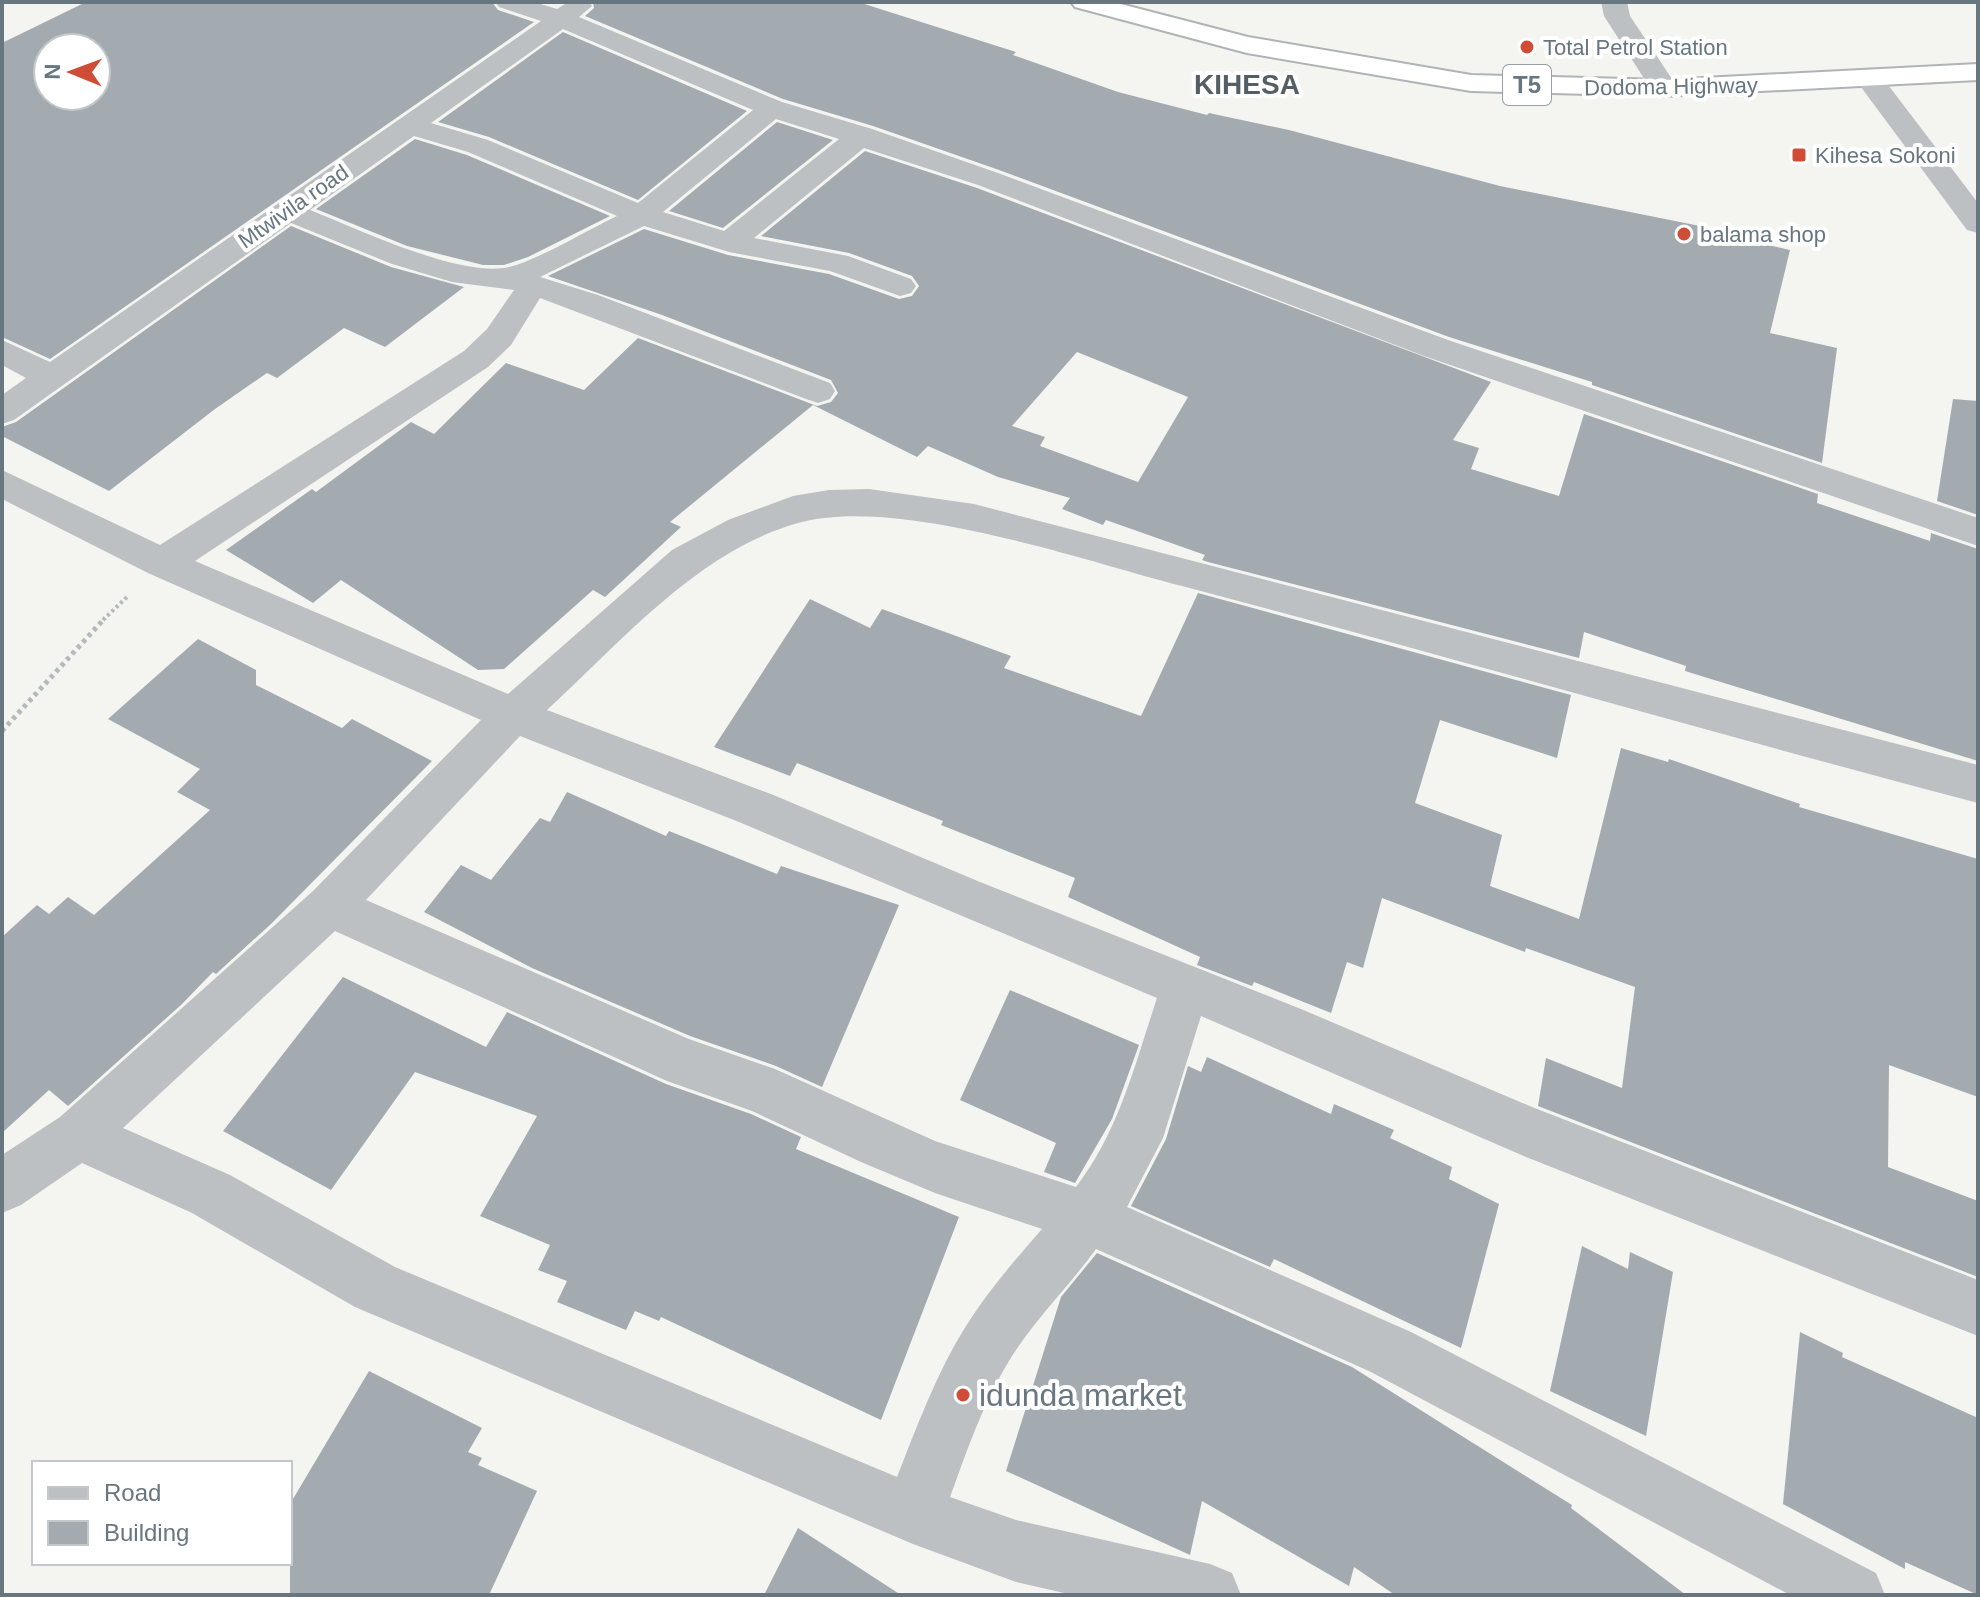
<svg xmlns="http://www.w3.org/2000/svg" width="1980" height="1597" viewBox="0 0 1980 1597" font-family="Arial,sans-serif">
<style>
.building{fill:#a4abb0;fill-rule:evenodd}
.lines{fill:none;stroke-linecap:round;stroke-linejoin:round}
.trunk-casing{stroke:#b0b3b6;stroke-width:4}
.path-far1{stroke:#b6b9bb;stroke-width:4;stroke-dasharray:3 3;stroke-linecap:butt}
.path{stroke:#b6b9bb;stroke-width:5;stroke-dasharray:4 4;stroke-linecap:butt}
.minor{fill:#bcc0c3;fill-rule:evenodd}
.trunk{fill:#fff;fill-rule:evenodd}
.poi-dot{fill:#cf4d37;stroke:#fff;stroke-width:3}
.labels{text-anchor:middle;stroke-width:8;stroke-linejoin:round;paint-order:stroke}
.far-poi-label{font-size:22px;fill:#67767f;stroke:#fff;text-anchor:start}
.far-street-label{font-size:22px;fill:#67767f;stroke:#fff}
.shield{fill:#fff;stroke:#959fa5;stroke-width:2}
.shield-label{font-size:24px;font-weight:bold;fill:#67767f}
.far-district-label{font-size:28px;font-weight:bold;fill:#545f65;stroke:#fff}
.near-poi-label{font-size:32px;fill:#67767f;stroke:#fff;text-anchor:start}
</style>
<rect width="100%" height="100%" fill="#f4f4f1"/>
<g class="building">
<path d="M86 2H492L498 10 534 22 50 359 2 337V43ZM48 48H96V96H48Z"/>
<polygon points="593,2 858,2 1016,52 1013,55 1118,92 1207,115 1209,113 1289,130 1500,186 1700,226 1699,229 1790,250 1770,333 1837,348 1822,463 1592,385 1592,382 1449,337 999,170 873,126 783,99 585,16 594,8"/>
<polygon points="563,32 747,111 638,200 489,137 438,122"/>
<polygon points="777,122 833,140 723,228 669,211"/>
<polygon points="415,139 467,155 610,216 528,257 504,265 483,265 407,246 316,209"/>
<path d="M865 151 977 188 1491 382 1453 440 1479 448 1471 469 1559 496 1584 414 1818 494 1817 503 1930 541 1931 533 1978 549V761L1685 671 1686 666 1584 632 1579 658 1208 562 1202 560 1205 555 1106 520 1103 525 1062 509 1070 498 998 477 928 446 917 457 813 405 670 522 681 527 605 597 593 590 504 669 478 670 341 580 313 603 226 550 312 489 316 492 411 422 434 434 506 363 584 390 638 338 817 406 831 402 838 393 831 380 662 315 548 276 644 229 728 255 829 274 899 299 912 296 919 286 912 276 849 253 761 236ZM1077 352 1188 397 1138 482 1040 446 1045 437 1012 426Z"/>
<polygon points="291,226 391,267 464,287 385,347 344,328 277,378 267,373 215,409 109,491 2,436 2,427 16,422"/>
<polygon points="1953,399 1978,401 1978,515 1937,501"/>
<polygon points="1198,593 1571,695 1557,758 1440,720 1415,803 1502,835 1490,886 1579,919 1621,748 1668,762 1669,759 1800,804 1799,807 1978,859 1978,1097 1889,1065 1888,1167 1978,1201 1978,1277 1538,1106 1546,1058 1622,1088 1635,987 1526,948 1525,952 1382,898 1363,968 1347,962 1331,1013 1254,982 1252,986 1197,965 1200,957 1068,897 1075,878 941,825 943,821 797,763 790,776 714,747 810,599 870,628 882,609 1011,656 1004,668 1141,716"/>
<polygon points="198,639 256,670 256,685 342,728 352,719 432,761 272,923 216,974 213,972 181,1005 68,1106 49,1090 2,1133 2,937 37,905 49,914 68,897 94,915 210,810 177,792 200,769 108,719"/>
<polygon points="567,792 666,836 669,831 777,874 781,866 899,905 822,1087 776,1066 690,1036 532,968 424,912 461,865 491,880 540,818 550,822"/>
<polygon points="343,977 486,1047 507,1012 666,1084 751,1114 801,1137 796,1149 959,1217 881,1420 661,1317 659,1321 635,1311 626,1330 557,1302 567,1281 538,1270 550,1245 480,1216 537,1116 415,1072 331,1190 223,1131"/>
<polygon points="1010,990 1139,1045 1112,1119 1075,1183 1044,1172 1056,1143 960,1100"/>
<polygon points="1207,1057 1331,1114 1334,1104 1394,1130 1390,1138 1452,1167 1449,1179 1499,1204 1461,1348 1274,1259 1270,1267 1131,1206 1166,1139 1188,1066 1201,1072"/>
<polygon points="1582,1246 1628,1269 1630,1252 1673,1272 1646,1436 1550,1391"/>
<polygon points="1097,1253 1352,1367 1572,1505 1571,1508 1686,1595 1395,1595 1354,1567 1349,1586 1202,1501 1190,1555 1006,1471 1061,1297"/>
<polygon points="1800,1332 1843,1353 1842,1357 1978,1418 1978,1595 1905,1562 1905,1569 1783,1504"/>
<polygon points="369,1371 482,1428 468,1452 482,1458 478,1465 537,1491 489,1595 290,1595 290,1504"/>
<polygon points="798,1528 901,1595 764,1595"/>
</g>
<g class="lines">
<g class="trunk-casing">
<polygon id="trunk" points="1071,2 1113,2 1248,37 1471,75 1664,80 1978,64 1978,80 1664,96 1471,91 1247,53 1075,7"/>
</g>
<polyline class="path-far1" points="103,620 129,595"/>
<polyline class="path" points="2,731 105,618"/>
<g class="minor">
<path d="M495 2H534L557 9 568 2H589L592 6 579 17 782 102 872 129 998 173 1448 340 1978 518V546L1424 356 978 185 864 148 754 238 848 256 911 279 916 286 911 293 900 296 830 271 729 252 644 226 540 277 598 295 830 383 835 391 830 399 818 403 806 399 540 298 511 345 488 367 195 561 508 694 672 550 728 520 793 496 829 490 869 489 974 504 1978 765V803C1712 733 1448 656 1182 586 1082 560 895 495 798 523 698 551 621 642 547 710L771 794 980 882 1301 1009 1532 1107 1978 1280V1336L1526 1157 1201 1016 1163 1138 1127 1207 1411 1332 1876 1573 1885 1595H1790L1371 1372 1096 1249C1067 1289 1031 1323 1006 1366 982 1406 966 1453 950 1497L1016 1520 1210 1564 1232 1573 1241 1595H1073L1016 1582 913 1544 355 1307 192 1213 82 1163 21 1205 2 1213V1155L60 1117 313 891 481 720 148 573 2 499V470L160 545 464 351 487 329 514 290 452 282 392 264 291 223 14 420 2 424V395L26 378 2 365V340L50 362 541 21 499 7ZM563 29 753 110 638 203 488 140 431 123ZM776 119 839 139 724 231 663 212ZM414 136 468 152 617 216C589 229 532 264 504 268 454 275 358 229 310 210ZM520 736 739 822 1157 998C1135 1064 1119 1131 1076 1187L935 1141 775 1069 689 1039 366 900ZM335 931 667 1081 752 1111 861 1162 935 1193 1042 1229C1015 1260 988 1291 966 1326 937 1372 917 1426 897 1477L395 1267 230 1175 123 1128Z"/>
<polygon points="1601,2 1627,2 1630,16 1678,88 1674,94 1654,94 1604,16"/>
<polygon points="1869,71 1879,73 1978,203 1978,233 1967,230 1855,79 1859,73"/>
</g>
<use href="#trunk" class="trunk"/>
</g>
<g class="poi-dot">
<circle cx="1527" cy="47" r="8"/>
<rect x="1791" y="147" width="16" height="16" rx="4"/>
<circle cx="1684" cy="234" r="8"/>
<circle cx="963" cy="1395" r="8"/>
</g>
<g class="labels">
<g class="far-poi-label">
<text x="1543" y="55">Total Petrol Station</text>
<text x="1815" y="163">Kihesa Sokoni</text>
<text x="1700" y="242">balama shop</text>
</g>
<g class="far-street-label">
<text transform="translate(1671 86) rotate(-1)" y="8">Dodoma Highway</text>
<text transform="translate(293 206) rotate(-35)" y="8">Mtwivila road</text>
</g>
<rect class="shield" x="1503" y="65" width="48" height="40" rx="6"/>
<g class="shield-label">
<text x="1527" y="93">T5</text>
</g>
<g class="far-district-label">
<text x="1247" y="94">KIHESA</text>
</g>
<g class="near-poi-label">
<text x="979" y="1406">idunda market</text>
</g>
</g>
<rect width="1980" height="1597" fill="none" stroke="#67767f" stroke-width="8"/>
<rect x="32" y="1461" width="260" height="104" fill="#ffffff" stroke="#c2c8cc" stroke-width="2"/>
<rect x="48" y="1487" width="40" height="12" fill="#bcc0c3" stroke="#c2c8cc" stroke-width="2"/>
<text x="104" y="1501" font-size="24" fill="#67767f">Road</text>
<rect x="48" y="1521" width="40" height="24" fill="#a4abb0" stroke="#c2c8cc" stroke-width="2"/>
<text x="104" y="1541" font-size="24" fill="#67767f">Building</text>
<g transform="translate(72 72) rotate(271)"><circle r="38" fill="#ffffff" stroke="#c2c8cc" stroke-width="2"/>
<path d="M0-6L14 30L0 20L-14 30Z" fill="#cf4d37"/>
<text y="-12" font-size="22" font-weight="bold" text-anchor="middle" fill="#67767f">N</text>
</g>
</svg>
